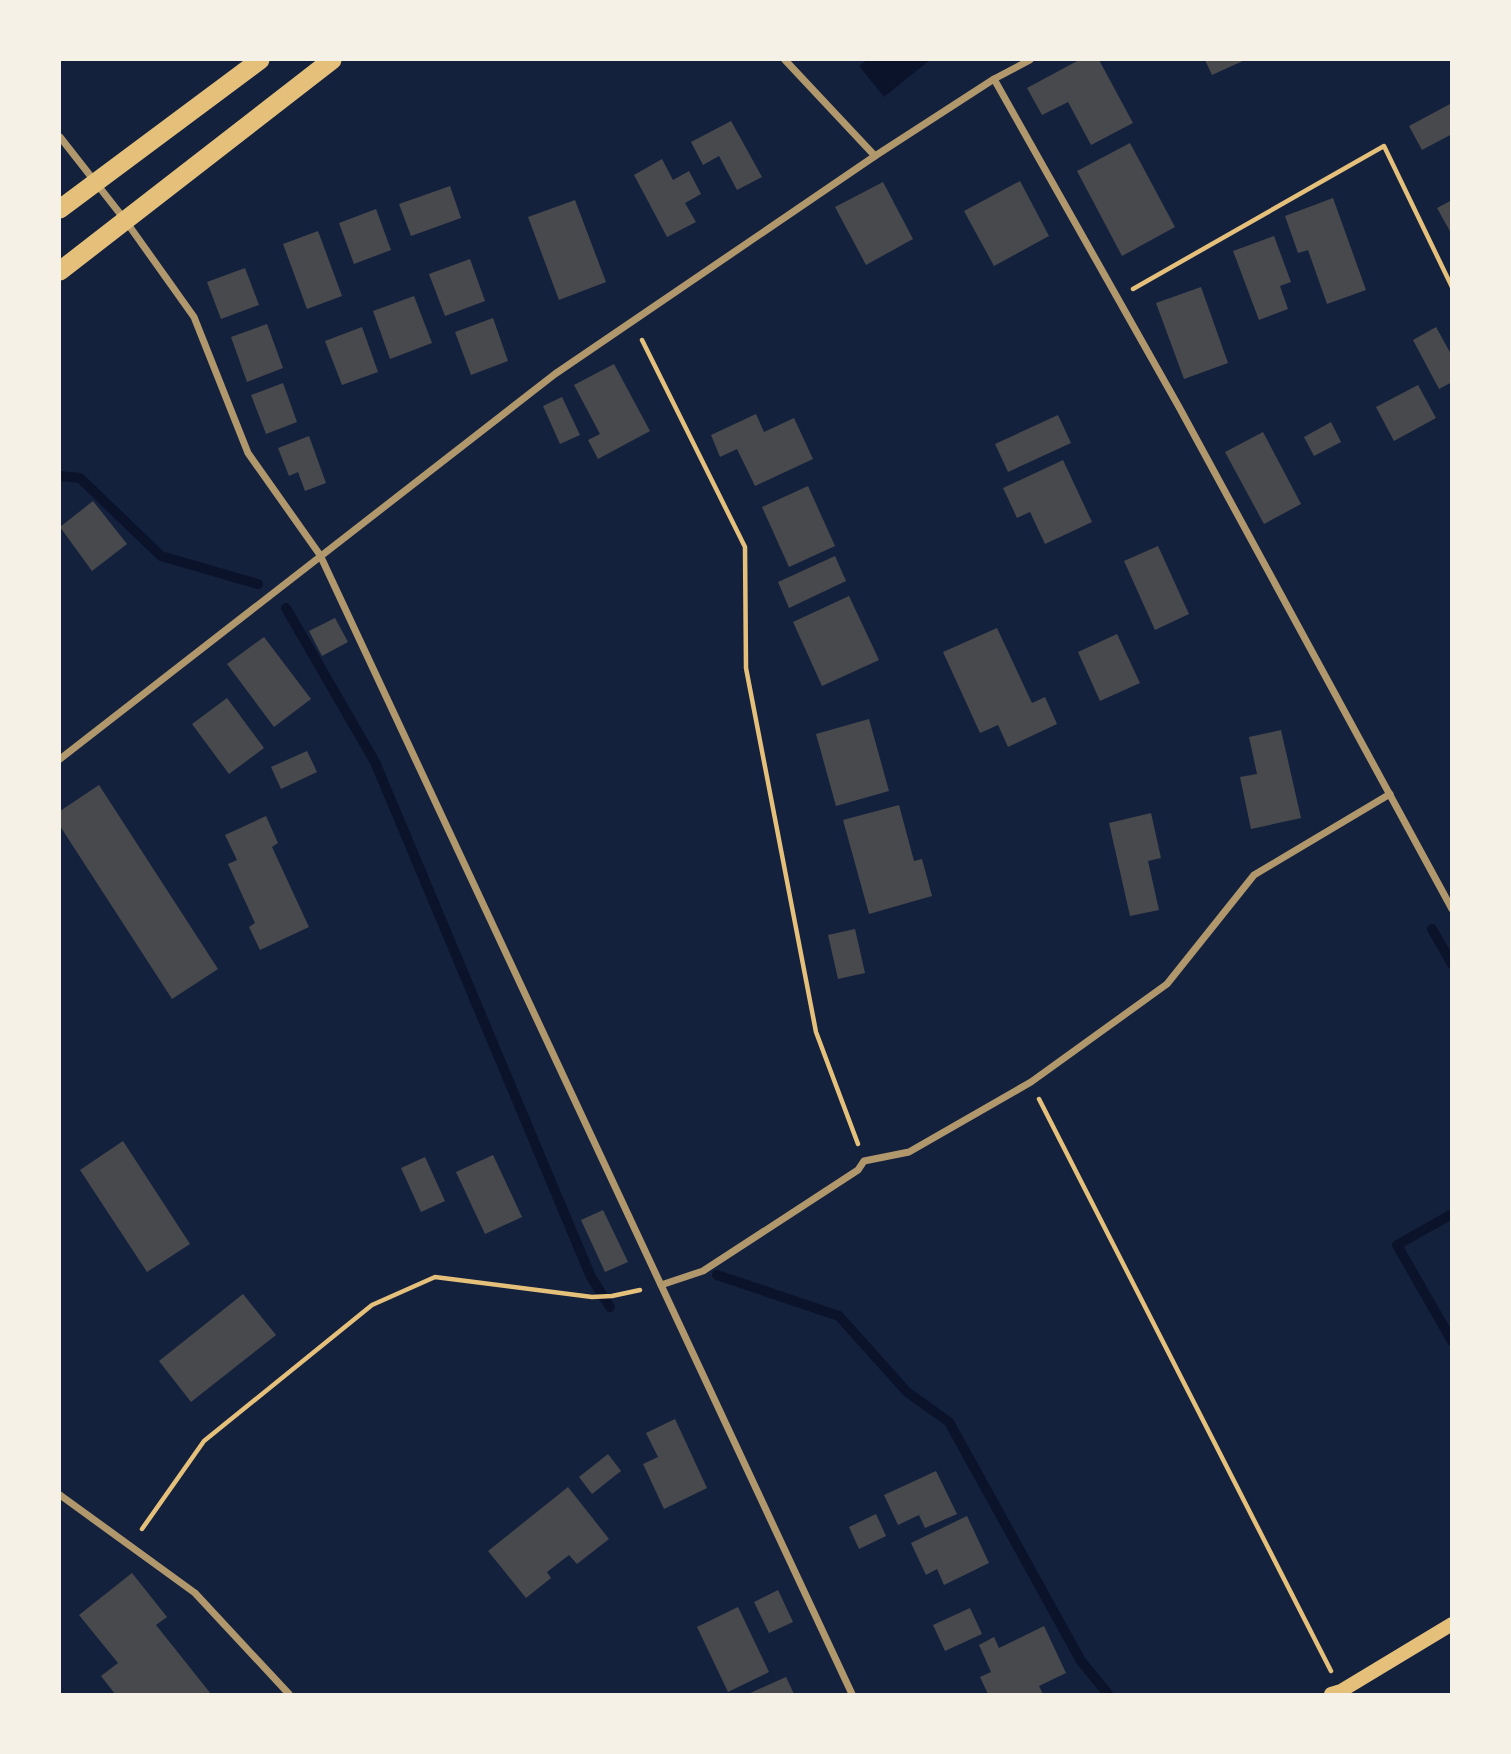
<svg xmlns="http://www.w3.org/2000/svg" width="1511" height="1754" viewBox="0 0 1511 1754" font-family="'Roboto Condensed',sans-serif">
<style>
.water{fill:#0b132b}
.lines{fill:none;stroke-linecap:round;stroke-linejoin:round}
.stream{stroke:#0b132b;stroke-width:10}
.building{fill:#48494c}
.path{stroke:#e5c07b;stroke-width:4.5}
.minor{stroke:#b1986c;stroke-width:7}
.secondary{stroke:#e5c07b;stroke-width:14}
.trunk{stroke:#e5c07b;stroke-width:19}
</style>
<rect width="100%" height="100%" fill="#14213d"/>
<polygon class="water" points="867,60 930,60 884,97 859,66"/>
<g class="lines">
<g class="stream">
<polyline points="60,476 80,478 161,556 258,584"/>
<polyline points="286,608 375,762 591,1277 610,1307"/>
<polyline points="1432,929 1452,964"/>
<polyline points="1452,1214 1397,1245 1452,1341"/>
<polyline points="717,1275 839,1316 907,1392 949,1422 1081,1661 1108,1694"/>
</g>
</g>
<g class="building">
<polygon points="1079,60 1099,60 1133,123 1091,145 1068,102 1042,115 1027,88"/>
<polygon points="1205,60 1245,60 1212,75"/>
<polygon points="1452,103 1452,134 1422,150 1409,126"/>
<polygon points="731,121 762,177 737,190 719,156 703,165 691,142"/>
<polygon points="1130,143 1175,227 1122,256 1077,171"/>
<polygon points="662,159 673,180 689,171 701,194 685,203 696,222 667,237 634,175"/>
<polygon points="1020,181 1049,236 994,266 964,211"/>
<polygon points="883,182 913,239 866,265 835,207"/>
<polygon points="450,186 461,218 411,236 399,204"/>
<polygon points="1333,198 1366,290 1327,304 1308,250 1298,253 1285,216"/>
<polygon points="575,200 606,282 559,300 528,217"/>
<polygon points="1452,200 1452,235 1437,208"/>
<polygon points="376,209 391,250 354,264 339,223"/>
<polygon points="318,231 342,296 307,309 283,244"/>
<polygon points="1274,236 1291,282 1280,286 1288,309 1259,320 1233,251"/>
<polygon points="470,259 485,301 445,316 429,274"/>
<polygon points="245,268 259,305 221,319 207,282"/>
<polygon points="1201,287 1228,363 1184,379 1156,303"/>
<polygon points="414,296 432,343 390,359 373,311"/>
<polygon points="493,318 508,361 471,375 455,332"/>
<polygon points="267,324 283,368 247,382 231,337"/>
<polygon points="362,327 378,372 342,385 325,341"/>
<polygon points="1436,327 1452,356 1452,382 1439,389 1413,340"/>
<polygon points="614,364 650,431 598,459 588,440 600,434 574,385"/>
<polygon points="283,383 297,422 266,434 251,395"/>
<polygon points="1418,385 1436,418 1394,441 1376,407"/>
<polygon points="562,397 580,435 560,444 543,406"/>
<polygon points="756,414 764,432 794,418 813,459 755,486 737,449 720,457 711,435"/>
<polygon points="1058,415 1071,443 1008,472 995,444"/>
<polygon points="1331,422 1341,442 1314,456 1304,437"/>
<polygon points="1263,432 1301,504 1264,524 1225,452"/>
<polygon points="309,436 326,483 305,491 298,472 289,476 278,448"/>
<polygon points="1063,460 1092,522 1045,544 1030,512 1017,518 1003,488"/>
<polygon points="808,486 835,546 789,567 762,507"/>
<polygon points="93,501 127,544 92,571 60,527"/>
<polygon points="1158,546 1189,614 1155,630 1124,561"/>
<polygon points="835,556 846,581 789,608 778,582"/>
<polygon points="849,596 879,660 822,686 793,622"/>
<polygon points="335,618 348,642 322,656 309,631"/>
<polygon points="997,628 1032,703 1045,697 1057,724 1008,747 998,725 980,733 943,652"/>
<polygon points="1117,634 1140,683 1100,701 1078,652"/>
<polygon points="264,637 311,699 274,727 227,664"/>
<polygon points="227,698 264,748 229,774 192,724"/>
<polygon points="869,719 889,791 836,806 816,734"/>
<polygon points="1281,730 1301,818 1251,829 1240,777 1257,774 1249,737"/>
<polygon points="307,751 317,772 281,789 271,767"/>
<polygon points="99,785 218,969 172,999 60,826 60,811"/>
<polygon points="899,805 914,861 922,859 932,896 869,914 843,820"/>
<polygon points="1151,813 1161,858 1148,861 1159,910 1130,916 1109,823"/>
<polygon points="266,816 278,843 272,847 309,927 260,950 249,927 255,923 228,864 237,860 225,835"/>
<polygon points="855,929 865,973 838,979 828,935"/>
<polygon points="123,1141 190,1244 147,1272 80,1170"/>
<polygon points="493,1155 522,1217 485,1234 456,1172"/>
<polygon points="425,1157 445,1201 421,1212 401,1168"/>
<polygon points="603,1210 628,1262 605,1272 581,1220"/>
<polygon points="243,1294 276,1335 191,1402 159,1361"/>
<polygon points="675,1419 707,1488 664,1509 643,1464 658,1457 646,1433"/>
<polygon points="608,1454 621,1471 592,1494 579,1477"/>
<polygon points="936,1471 957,1514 925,1528 919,1515 898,1525 884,1495"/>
<polygon points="568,1487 609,1539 577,1564 569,1555 547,1572 551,1578 526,1598 488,1551"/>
<polygon points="876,1514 886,1536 859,1549 849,1527"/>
<polygon points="967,1516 989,1563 944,1585 937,1569 926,1575 911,1543"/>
<polygon points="132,1573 167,1617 156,1625 211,1694 115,1694 101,1676 118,1663 79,1615"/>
<polygon points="778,1590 793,1622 769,1633 754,1602"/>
<polygon points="738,1607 769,1672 728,1692 697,1627"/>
<polygon points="970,1608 982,1634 945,1651 933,1625"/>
<polygon points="1044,1626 1066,1673 1039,1686 1043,1694 988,1694 980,1677 991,1672 979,1645 994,1637 999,1648"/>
<polygon points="786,1677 794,1694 748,1694"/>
</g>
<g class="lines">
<g class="path">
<polyline points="1133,289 1384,146 1452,287"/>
<polyline points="642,340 745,547 746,668 816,1032 858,1144"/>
<polyline points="1039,1099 1331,1671"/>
<polyline points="142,1529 204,1441 372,1305 435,1277 592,1297 612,1296 640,1290"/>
</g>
<g class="minor">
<polyline points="785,60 875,156"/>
<polyline points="994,79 1179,407 1452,909"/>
<polyline points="60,137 125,220 194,317 248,453 320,555 852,1694"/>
<polyline points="60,759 555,374 875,156 994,79 1030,60"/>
<polyline points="661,1285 703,1271 858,1170 864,1161 909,1152 1031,1082 1167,984 1254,875 1390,794"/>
<polyline points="60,1495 195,1593 289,1694"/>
</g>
<polyline class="secondary" points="1331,1694 1341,1691 1452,1624"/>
<g class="trunk">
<polyline points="60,209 260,60"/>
<polyline points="60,271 332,60"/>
</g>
</g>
<rect width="1511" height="1754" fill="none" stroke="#f6f1e7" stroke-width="122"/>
</svg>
